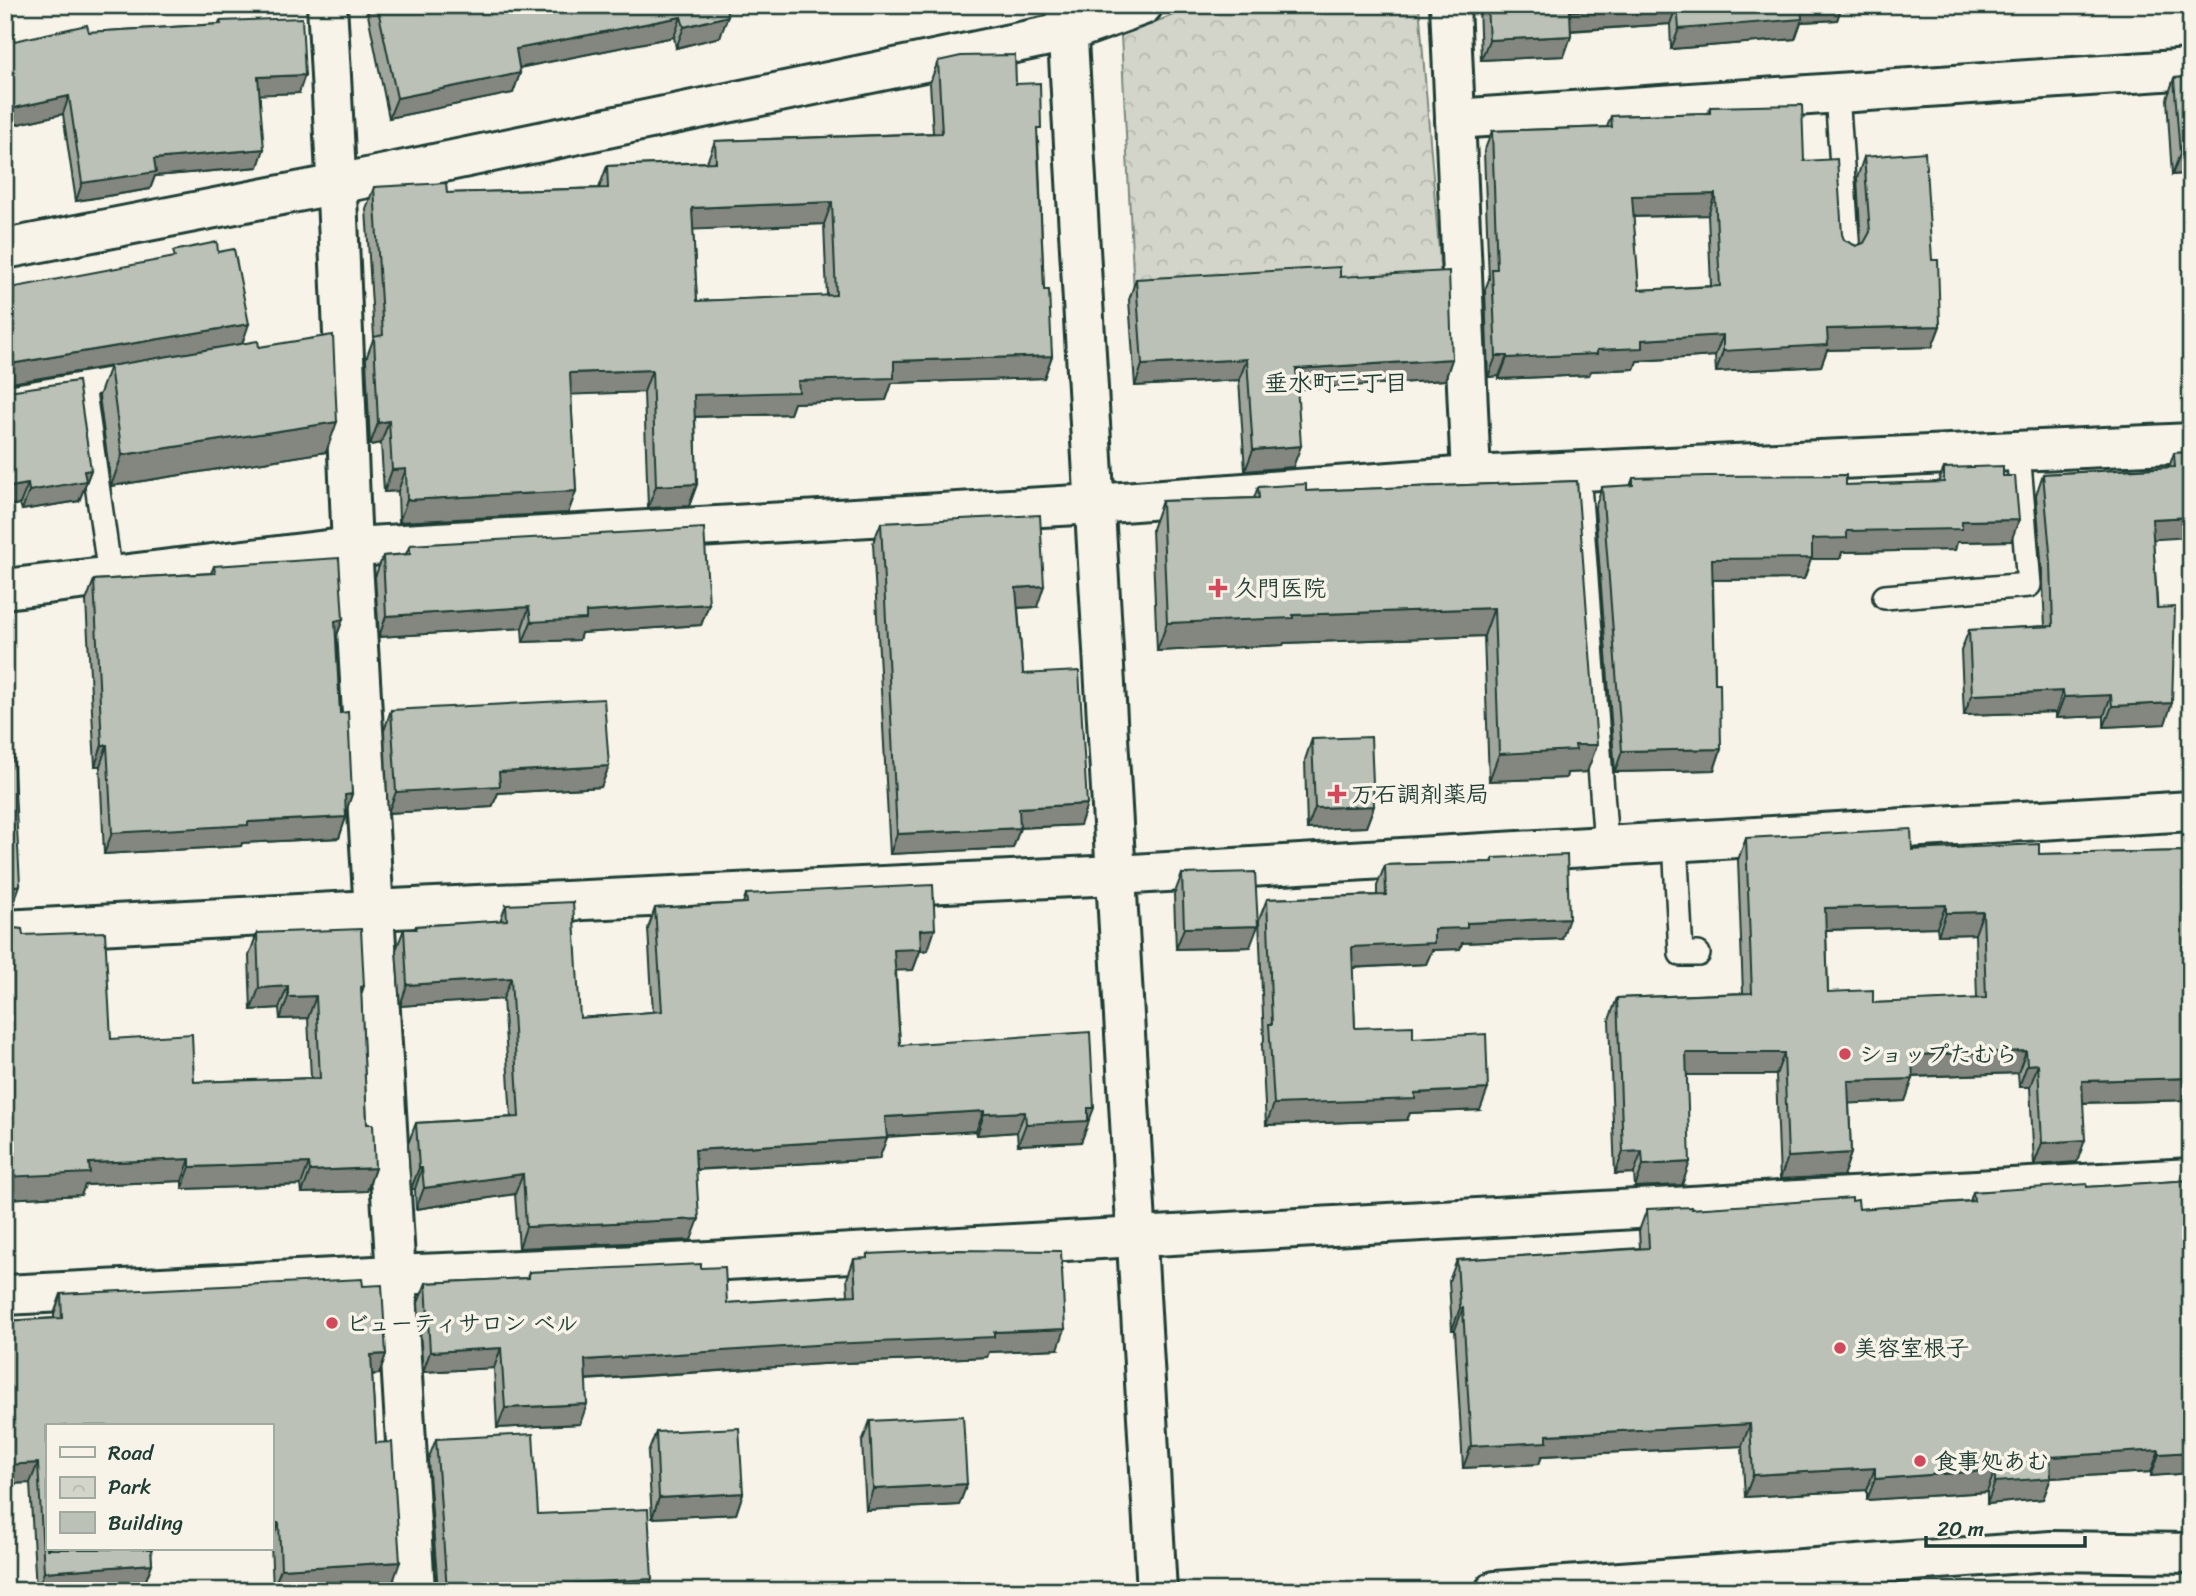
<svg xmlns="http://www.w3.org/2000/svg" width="2196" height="1596" viewBox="0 0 2196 1596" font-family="Sriracha,'Klee One',sans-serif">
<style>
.park{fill:url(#park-crowns);stroke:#79897f;stroke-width:2}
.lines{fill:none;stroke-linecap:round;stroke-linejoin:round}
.service-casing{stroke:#1f3d34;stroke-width:28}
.minor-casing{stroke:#1f3d34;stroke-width:44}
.tertiary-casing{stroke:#1f3d34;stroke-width:44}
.service{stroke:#f7f3e8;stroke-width:23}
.minor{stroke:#f7f3e8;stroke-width:38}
.tertiary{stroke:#f7f3e8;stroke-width:38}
.wall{fill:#a1a69d;stroke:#1f3d34;stroke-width:2;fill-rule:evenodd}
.shaded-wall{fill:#83877f;stroke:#1f3d34;stroke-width:2}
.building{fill:#bbc1b6;stroke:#1f3d34;stroke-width:2;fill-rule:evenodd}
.poi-dot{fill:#d1495b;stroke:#f7f3e8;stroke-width:2.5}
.labels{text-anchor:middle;stroke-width:7;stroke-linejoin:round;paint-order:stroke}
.poi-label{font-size:23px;font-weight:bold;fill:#1f3d34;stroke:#f7f3e8;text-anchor:start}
.neighbourhood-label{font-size:24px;font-weight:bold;fill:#1f3d34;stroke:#f7f3e8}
</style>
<defs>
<pattern id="park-crowns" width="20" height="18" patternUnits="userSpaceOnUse" patternTransform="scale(1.75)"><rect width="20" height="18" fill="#d3d5ca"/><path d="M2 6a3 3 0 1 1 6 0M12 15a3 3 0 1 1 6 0" fill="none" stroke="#b5b8ae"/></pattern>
</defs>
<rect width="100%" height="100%" fill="#f7f3e8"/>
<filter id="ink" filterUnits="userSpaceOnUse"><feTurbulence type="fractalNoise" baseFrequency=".0143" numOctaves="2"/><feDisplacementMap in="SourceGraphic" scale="14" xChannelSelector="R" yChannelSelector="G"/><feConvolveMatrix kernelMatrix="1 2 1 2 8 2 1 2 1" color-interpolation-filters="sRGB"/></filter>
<g filter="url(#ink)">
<polygon class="park" points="1199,5 1419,5 1441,275 1134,292 1121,35"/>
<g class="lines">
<g class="service-casing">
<g id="service">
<polyline points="1837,94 1848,253"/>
<polyline points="83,385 110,576"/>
<polyline points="5,398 133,376"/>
<polyline points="1578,472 1606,845"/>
<polyline points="1885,597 2029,585 2018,451"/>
<polyline points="1675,841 1681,954 1698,954"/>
</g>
</g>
<g class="minor-casing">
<g id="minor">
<path d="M327 5C338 186 344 367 352 547 370 895 392 1243 415 1591"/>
<polyline points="1066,5 1157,1591"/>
<polyline points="1450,5 1471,476"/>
<polyline points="1455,119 2191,69"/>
<polyline points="5,249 338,184 1068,32 1143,5"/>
<polyline points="5,589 352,547 1095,504 1471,476 2191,443"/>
<polyline points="5,930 372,910 1116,875 2191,811"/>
<polyline points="5,1295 394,1275 619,1266 2191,1178"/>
</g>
</g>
<g class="tertiary-casing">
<polyline id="tertiary" points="1495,1591 2051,1551 2191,1553"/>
</g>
<use href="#service" class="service"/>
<use href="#minor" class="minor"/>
<use href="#tertiary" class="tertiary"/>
</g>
<g class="wall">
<polygon points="366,5 725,5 728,16 720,37 676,48 674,37 519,68 520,73 513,93 389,118"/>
<polygon points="1479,5 1842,5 1837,20 1801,22 1795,39 1671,49 1670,24 1571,31 1571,36 1564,56 1481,60"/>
<polygon points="220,21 299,93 260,94 258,167 155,176 150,189 76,201 63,114 5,127 5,43 89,32 219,24"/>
<path d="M938 61 1016 84 1038 138 1044 290 1052 356 1044 378 892 383 886 400 794 403 790 414 695 417 697 484 689 506 648 508 644 392 571 394 576 491 568 513 399 522 398 491 384 492 381 443 370 445 366 359 374 337 366 209 374 187 447 193 599 188 607 166 707 162 715 141 933 133 930 83ZM824 224 827 296 697 301 693 229Z"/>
<polygon points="2191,77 2191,173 2172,175 2167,99 2174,78"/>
<path d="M1710 107 1804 161 1844 240 1856 246 1861 244 1857 178 1864 157 1932 260 1940 326 1932 347 1827 350 1821 366 1716 372 1715 356 1637 361 1634 369 1591 371 1589 375 1499 379V376L1488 377 1485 290 1489 279 1484 152 1492 131 1607 127 1611 116 1708 113ZM1708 215 1711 286 1639 290 1633 217Z"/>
<polygon points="1340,277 1452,359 1445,380 1297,389 1293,467 1245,471 1239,380 1135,386 1129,300 1136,279"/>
<polygon points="259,347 326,452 111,486 99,396 110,366"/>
<polygon points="5,389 91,470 79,501 22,510 20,504 5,506"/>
<polygon points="2191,452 2153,539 2165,724 2104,727 2104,716 2056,718 2056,712 1964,715 1961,651 1969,630 2045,626 2043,584 2036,495 2043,474 2169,467 2174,453"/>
<polygon points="1944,468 2003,476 2011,541 1957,542 1955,550 1842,552 1840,559 1811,559 1804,579 1713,580 1715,683 1721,749 1714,770 1615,772 1595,508 1602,487 1630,486 1633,478 1846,485 1938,482"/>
<polygon points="1577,481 1587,772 1567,773 1566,778 1489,781 1484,636 1284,643 1283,645 1157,651 1152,529 1162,501 1254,498 1258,487 1306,491"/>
<polygon points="881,523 1037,607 1018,608 1023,674 1087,804 1080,825 1020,828 1013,848 890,854 873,543"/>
<polygon points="410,545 709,604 701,625 581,633 579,640 523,642 522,628 379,637 375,577 383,556 406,554"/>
<polygon points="214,566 343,619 336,638 340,713 352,794 346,811 346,817 339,838 242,843 241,846 104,854 100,766 95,766 86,601 94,580 211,573"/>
<polygon points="391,710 609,766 601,787 498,793 492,807 388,813 384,731"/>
<polygon points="1312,739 1374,806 1366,827 1307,829 1305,760"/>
<path d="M1746 838 1912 850 2039 854 2191 851V1100L2083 1103 2077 1162 2034 1165 2030 1087H2019L2018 1073 1913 1077 1905 1101 1849 1103 1851 1153 1843 1176 1780 1179 1776 1075H1687L1682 1185 1635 1187 1634 1173 1615 1174 1609 1020 1617 998 1743 993 1738 860ZM1937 927 1938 935 1975 934 1977 999 1873 1003 1828 992 1826 930Z"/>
<polygon points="1493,858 1562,939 1462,943 1460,949 1432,950 1426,964 1352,968 1355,1028 1413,1038 1480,1110 1410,1113 1407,1120 1266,1125 1262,1045 1264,1040 1259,920 1267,899 1377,895 1377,886 1385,865 1491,862"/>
<polygon points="1182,874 1250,947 1176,949 1174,895"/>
<polygon points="746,894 928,950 920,951 913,970 896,970 900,1045 1087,1129 1086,1129 1081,1142 1018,1145 1017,1132 977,1135 976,1131 886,1137 879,1159 696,1170 691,1240 519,1248 515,1194 416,1209 415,1189 411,1189 408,1144 416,1123 511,1117 503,999 400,1006 396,950 404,929 414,929 416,926 500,921 506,905 580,1018 653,1012 648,929 655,908 743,903"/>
<polygon points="5,927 23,935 111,1039 194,1082 311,1078 308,1018 280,1019 279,1008 251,1010 249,956 257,933 364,986 361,995 367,1124 375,1168 367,1191 302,1193 301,1185 182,1189 182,1181 85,1185 81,1195 5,1199"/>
<polygon points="2191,1180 2191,1473 2151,1476 2151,1472 2051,1478 2043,1499 1987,1504 1987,1492 1867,1500 1867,1490 1745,1497 1742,1446 1542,1456 1539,1464 1463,1468 1455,1330 1452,1330 1449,1281 1457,1260 1640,1248 1639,1231 1647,1209 1692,1209 1852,1201 1859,1209 1970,1201 1973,1192 2087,1187"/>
<polygon points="868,1254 1058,1349 989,1352 987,1357 822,1364 586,1380 580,1424 497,1428 494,1368 423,1372 418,1303 426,1283 527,1278 529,1272 701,1268 727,1303 848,1295 847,1279 854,1259 867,1259"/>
<polygon points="363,1286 386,1354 379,1374 372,1375 376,1443 393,1582 273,1589 271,1544 271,1426 47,1549 153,1549 151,1549 152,1564 144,1585 65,1591 36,1591 30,1483 5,1484 5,1321 54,1318 54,1314 61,1294"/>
<polygon points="870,1421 967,1484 959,1505 866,1510 862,1442"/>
<polygon points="656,1432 743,1493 736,1514 652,1518 648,1453"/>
<polygon points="436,1439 538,1514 648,1591 438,1591 428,1460"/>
</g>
<g class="shaded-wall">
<polygon points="1661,5 1677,5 1670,24 1562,31 1570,11"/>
<polygon points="1800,5 1842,5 1837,20 1801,22 1795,39 1671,49 1679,29"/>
<polygon points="728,16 720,37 676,48 684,27"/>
<polygon points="681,17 674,37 508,70 516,49"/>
<polygon points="1571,36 1564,56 1481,60 1489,40"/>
<polygon points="520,73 513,93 389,118 397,98"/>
<polygon points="305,75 299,93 252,95 258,77"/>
<polygon points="69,96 63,114 5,127 5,110"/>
<polygon points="264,149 258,167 155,176 150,189 76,201 82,183 154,159"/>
<polygon points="2191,153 2191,173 2172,175 2180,154"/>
<polygon points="1715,194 1708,215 1624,217 1632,196"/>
<polygon points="832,202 824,224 684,230 692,208"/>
<polygon points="249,324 242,344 5,384 5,366 10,364"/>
<polygon points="1940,326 1932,347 1827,350 1821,366 1716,372 1723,351 1827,329"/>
<polygon points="1723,335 1715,356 1637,361 1634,369 1591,371 1589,375 1499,379 1507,358 1597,350 1642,340"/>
<polygon points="1052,356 1044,378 892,383 886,400 794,403 790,414 686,417 694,395 798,381 894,361"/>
<polygon points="1496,356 1507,356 1499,376 1488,377"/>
<polygon points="1247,359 1239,380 1135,386 1142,365"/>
<polygon points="1452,359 1445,380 1288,390 1296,369"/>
<polygon points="652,370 644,392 562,395 570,373"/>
<polygon points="389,421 381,443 370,445 378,423"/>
<polygon points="337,422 326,452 111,486 122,455"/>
<polygon points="1301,446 1293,467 1245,471 1253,450"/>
<polygon points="406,469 398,491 384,492 392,470"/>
<polygon points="91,470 79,501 22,510 29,491 84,471"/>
<polygon points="28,484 20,504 5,506 5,488"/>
<polygon points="697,484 689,506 648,508 656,486"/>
<polygon points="576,491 568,513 399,522 407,500"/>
<polygon points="2191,517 2191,537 2144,540 2152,519"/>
<polygon points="2019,520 2011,541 1957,542 1955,550 1842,552 1840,559 1811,559 1804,579 1705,580 1712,559 1847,531 1962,521"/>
<polygon points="1044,586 1037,607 1009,608 1016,588"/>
<polygon points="709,604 701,625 581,633 579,640 523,642 531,622 586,612"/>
<polygon points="529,607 522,628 379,637 386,616"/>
<polygon points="1494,608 1484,636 1284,643 1283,645 1157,651 1167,623 1293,615"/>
<polygon points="343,619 335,640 335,621"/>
<polygon points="2063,691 2056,712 1964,715 1972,695"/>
<polygon points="2111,695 2104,716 2056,718 2064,697"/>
<polygon points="2172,703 2165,724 2104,727 2112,706"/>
<polygon points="102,745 107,745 100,766 95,766"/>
<polygon points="1575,745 1597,745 1587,772 1567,773 1566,778 1489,781 1499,754"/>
<polygon points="1721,749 1714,770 1615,772 1622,751"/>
<polygon points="609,766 601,787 498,793 492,807 388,813 396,792 499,772"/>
<polygon points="352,794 345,815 345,795"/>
<polygon points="1087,804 1080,825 1012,828 1019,808"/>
<polygon points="1374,806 1366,827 1307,829 1315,808"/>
<polygon points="346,817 339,838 242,843 241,846 104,854 112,833 248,822"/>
<polygon points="1020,828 1013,848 890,854 897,834"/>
<polygon points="20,885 12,908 5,909 5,888"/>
<polygon points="1946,905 1937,927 1817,930 1825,908"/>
<polygon points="1983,912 1975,934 1938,935 1946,913"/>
<polygon points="1569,918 1562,939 1462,943 1460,949 1432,950 1426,964 1344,968 1352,947 1467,923"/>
<polygon points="1258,926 1250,947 1176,949 1184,928"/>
<polygon points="935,929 928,950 920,951 913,970 887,971 894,950 920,930"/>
<polygon points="511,978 503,999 400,1006 407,985"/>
<polygon points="288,986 279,1008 251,1010 259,988"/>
<polygon points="316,996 308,1018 280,1019 288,997"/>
<polygon points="2026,1051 2018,1073 1904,1077 1912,1055"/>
<polygon points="1686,1053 1784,1053 1776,1075 1678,1075"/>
<polygon points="2038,1064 2030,1087 2019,1087 2027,1065"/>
<polygon points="2191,1078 2191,1100 2074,1103 2082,1081"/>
<polygon points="1913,1079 1905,1101 1840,1104 1848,1081"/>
<polygon points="1488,1089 1480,1110 1410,1113 1407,1120 1266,1125 1274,1104 1415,1093"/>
<polygon points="1088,1108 1094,1108 1081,1142 1018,1145 1026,1124"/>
<polygon points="984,1111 976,1131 878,1137 885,1117"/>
<polygon points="1025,1112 1017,1132 977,1135 984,1114"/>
<polygon points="887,1138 879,1159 687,1170 695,1150"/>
<polygon points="2085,1140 2077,1162 2034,1165 2042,1143"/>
<polygon points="1642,1151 1634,1173 1615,1174 1623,1152"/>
<polygon points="1851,1153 1843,1176 1780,1179 1788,1157"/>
<polygon points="190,1159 182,1181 85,1185 81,1195 5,1199 5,1177 89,1163"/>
<polygon points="1690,1162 1682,1185 1635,1187 1643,1165"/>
<polygon points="309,1163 301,1185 182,1189 190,1167"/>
<polygon points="375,1168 367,1191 302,1193 310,1171"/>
<polygon points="419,1168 422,1168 415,1189 411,1189"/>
<polygon points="523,1174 515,1194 416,1209 424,1188"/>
<polygon points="699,1219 691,1240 519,1248 526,1227"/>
<polygon points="1460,1308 1463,1308 1455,1330 1452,1330"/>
<polygon points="1065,1329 1058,1349 989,1352 987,1357 822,1364 577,1380 585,1360 994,1332"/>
<polygon points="501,1348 494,1368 423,1372 430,1352"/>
<polygon points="386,1354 379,1374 363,1375 371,1355"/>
<polygon points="587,1404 580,1424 497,1428 505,1408"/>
<polygon points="1750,1424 1742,1446 1542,1456 1539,1464 1463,1468 1471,1446 1547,1435"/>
<polygon points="2159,1450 2151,1472 2051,1478 2043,1499 1987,1504 1995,1482 2050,1457"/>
<polygon points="2191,1452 2191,1473 2151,1476 2159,1454"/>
<polygon points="38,1463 30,1483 5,1484 5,1465"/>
<polygon points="1875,1468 1867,1490 1745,1497 1753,1475"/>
<polygon points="1995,1470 1987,1492 1867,1500 1875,1479"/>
<polygon points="967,1484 959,1505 866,1510 873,1489"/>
<polygon points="743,1493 736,1514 652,1518 659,1498"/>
<polygon points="271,1523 279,1523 271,1543"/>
<polygon points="400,1562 393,1582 273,1589 281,1569"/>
<polygon points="152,1564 144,1585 65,1591 37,1591 44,1572"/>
<polygon points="652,1579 648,1591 491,1591 518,1586"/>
</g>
<g class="building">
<polygon points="377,5 725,5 728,16 684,27 681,17 516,49 520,73 397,98"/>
<polygon points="1487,5 1661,5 1570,11 1571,36 1489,40"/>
<polygon points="1677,5 1801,5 1802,19 1679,29"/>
<polygon points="302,18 305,75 258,77 264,149 154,159 156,172 82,183 69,96 5,110 5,43 87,25 89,32 221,24 220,21"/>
<path d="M1015 55 1016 84 1040 83 1041 128H1037L1044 290H1049L1052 356 894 361V378L798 381 799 392 694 395 697 484 656 486 652 370 570 373 576 491 407 500 406 469 392 470 389 421 378 423 374 337 383 335 374 187 446 183 447 193 608 188 607 166 716 162 715 141 942 133 938 61 961 56ZM832 202 836 295 697 301 692 208Z"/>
<polygon points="2191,77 2191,153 2180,154 2174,78"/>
<path d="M1802 105 1804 161 1837 159 1842 234 1844 240 1856 246 1864 243 1870 232 1864 157 1925 152 1932 260H1938L1940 326 1827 329 1828 345 1723 351V335L1642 340V348L1597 350V354L1507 358V356H1496L1492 269H1497L1492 131 1612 127 1611 116 1710 113V107ZM1715 194 1720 286 1639 290 1632 196Z"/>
<polygon points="217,242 218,252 234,249 249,324 10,364 5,366 5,289 175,257 173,251"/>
<polygon points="1340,267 1340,277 1449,271 1452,359 1296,369 1301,446 1253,450 1247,359 1142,365 1136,279"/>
<polygon points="333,335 337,422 122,455 110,366 258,341 259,347"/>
<polygon points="78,381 91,470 84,471 86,481 29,491 28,484 5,488 5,389 8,391"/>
<polygon points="2191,452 2191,517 2152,519 2157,608 2175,607 2172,703 2112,706 2111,695 2064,697 2063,691 1972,695 1969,630 2053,626 2051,563 2043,474 2175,467 2174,453"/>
<polygon points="2003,466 2003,476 2015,476 2019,520 1962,521 1962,529 1847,531 1847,538 1812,539 1812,558 1712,559 1715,683 1720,683 1721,749 1622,751 1602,487 1633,485 1633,478 1707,476 1846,475 1846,485 1944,482 1944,468"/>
<polygon points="1577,481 1597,745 1575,745 1576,750 1499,754 1494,608 1293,615 1293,618 1167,623 1162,501 1259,498 1258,487 1306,484 1306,491"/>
<polygon points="1040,515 1044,586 1016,588 1023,674 1079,671 1087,804 1019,808 1020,828 897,834 881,523"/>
<polygon points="704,528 709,604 586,612 586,619 531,622 529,607 386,616 383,556 410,554 410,545"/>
<polygon points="339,558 343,619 335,621 340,713 348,712 352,794 345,795 346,817 248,822 248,825 112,833 107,745 102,745 94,580 215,573 214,566"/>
<polygon points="5,602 20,885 5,888"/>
<polygon points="604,699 609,766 499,772 500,786 396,792 391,710"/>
<polygon points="1371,737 1374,806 1315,808 1312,739"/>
<path d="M1911 829 1912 850 2039 844V854L2191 851V1078L2082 1081 2085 1140 2042 1143 2038 1064 2027 1065 2026 1051 1912 1055 1913 1079 1848 1081 1851 1153 1788 1157 1784 1053H1686L1690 1162 1643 1165 1642 1151 1623 1152 1617 998 1752 993 1746 838ZM1946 905V913L1983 912 1986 998 1873 1003V990L1828 992 1825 908Z"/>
<polygon points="1567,855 1569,918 1467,923 1467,928 1434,929 1434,943 1352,947 1355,1028 1413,1026 1413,1038 1486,1034 1488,1089 1415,1093 1415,1099 1274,1104 1269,1024 1272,1024 1267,899 1386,895 1385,865 1493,862 1493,858"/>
<polygon points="1255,872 1258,926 1184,928 1182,874"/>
<polygon points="933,885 935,929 920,930 921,949 894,950 900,1045 1090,1032 1094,1108 1088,1108 1088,1121 1026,1124 1025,1112 984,1114 984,1111 885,1117 887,1138 695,1150 699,1219 526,1227 523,1174 424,1188 422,1168 419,1168 416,1123 519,1117 511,978 407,985 404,929 416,929 416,926 507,920 506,905 573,902 580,1018 662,1011 655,908 747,903 746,894"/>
<polygon points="5,927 22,929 23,935 105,932 111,1039 192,1034 194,1082 320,1078 316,996 288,997 288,986 259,988 257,933 361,929 364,986 361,987 367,1124 373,1124 375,1168 310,1171 309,1163 190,1167 190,1159 89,1163 90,1173 5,1177"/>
<polygon points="2191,1180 2191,1452 2159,1454 2159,1450 2050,1457 2051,1478 1995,1482 1995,1470 1875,1479 1875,1468 1753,1475 1750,1424 1547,1435 1547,1442 1471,1446 1463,1308 1460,1308 1457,1260 1649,1248 1647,1209 1692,1207 1692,1209 1852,1198 1852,1201 1858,1200 1859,1209 1974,1201 1973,1192 2087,1184 2087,1187"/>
<polygon points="953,1250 1061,1251 1065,1329 994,1332 994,1337 830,1344 585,1360 587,1404 505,1408 501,1348 430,1352 426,1283 529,1278 529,1272 701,1264 701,1268 725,1267 727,1303 856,1295 854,1259 868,1258 868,1254"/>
<polygon points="362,1279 363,1286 382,1285 386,1354 371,1355 376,1443 392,1442 400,1562 281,1569 279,1523 271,1523 271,1426 47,1426 47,1549 151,1549 152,1564 44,1572 38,1463 5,1465 5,1321 62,1318 61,1294"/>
<polygon points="963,1416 967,1484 873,1489 870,1421"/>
<polygon points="739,1428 743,1493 659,1498 656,1432"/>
<polygon points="533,1434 538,1514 648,1509 652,1579 518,1586 518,1589 447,1591 436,1439"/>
</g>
</g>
<g class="poi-dot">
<path d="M1214.5 577.5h7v7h7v7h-7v7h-7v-7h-7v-7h7z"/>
<path d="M1333.5 783.5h7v7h7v7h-7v7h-7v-7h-7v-7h7z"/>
<circle cx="1845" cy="1054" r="7"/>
<circle cx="332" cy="1323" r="7"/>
<circle cx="1840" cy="1348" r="7"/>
<circle cx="1920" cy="1461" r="7"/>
</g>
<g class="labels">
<g class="poi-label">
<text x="1234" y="596">久門医院</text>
<text x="1351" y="802">万石調剤薬局</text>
<text x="1859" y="1062">ショップたむら</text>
<text x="346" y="1331">ビューティサロン ベル</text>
<text x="1854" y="1356">美容室根子</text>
<text x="1934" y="1469">食事処あむ</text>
</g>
<g class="neighbourhood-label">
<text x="1336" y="391">垂水町三丁目</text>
</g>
</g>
<rect width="2196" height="1596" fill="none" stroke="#f7f3e8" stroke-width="28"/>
<rect x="14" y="14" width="2168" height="1568" fill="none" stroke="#1f3d34" stroke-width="2.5" filter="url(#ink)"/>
<rect x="46" y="1424" width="228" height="126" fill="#f7f3e8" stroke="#a1aaa0" stroke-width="2"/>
<rect x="60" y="1447" width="35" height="10" fill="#f7f3e8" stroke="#a1aaa0" stroke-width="2"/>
<text x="108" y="1460" font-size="21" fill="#1f3d34">Road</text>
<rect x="60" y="1477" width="35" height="21" fill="url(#park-crowns)" stroke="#a1aaa0" stroke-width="2"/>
<text x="108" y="1494" font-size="21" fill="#1f3d34">Park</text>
<rect x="60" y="1512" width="35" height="21" fill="#bbc1b6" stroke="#a1aaa0" stroke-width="2"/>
<text x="108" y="1530" font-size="21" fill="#1f3d34">Building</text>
<path d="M1926 1536v10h159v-10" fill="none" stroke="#1f3d34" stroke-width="3.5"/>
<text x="1937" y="1536" font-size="21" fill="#1f3d34" stroke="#f7f3e8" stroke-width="5" paint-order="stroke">20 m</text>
</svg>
